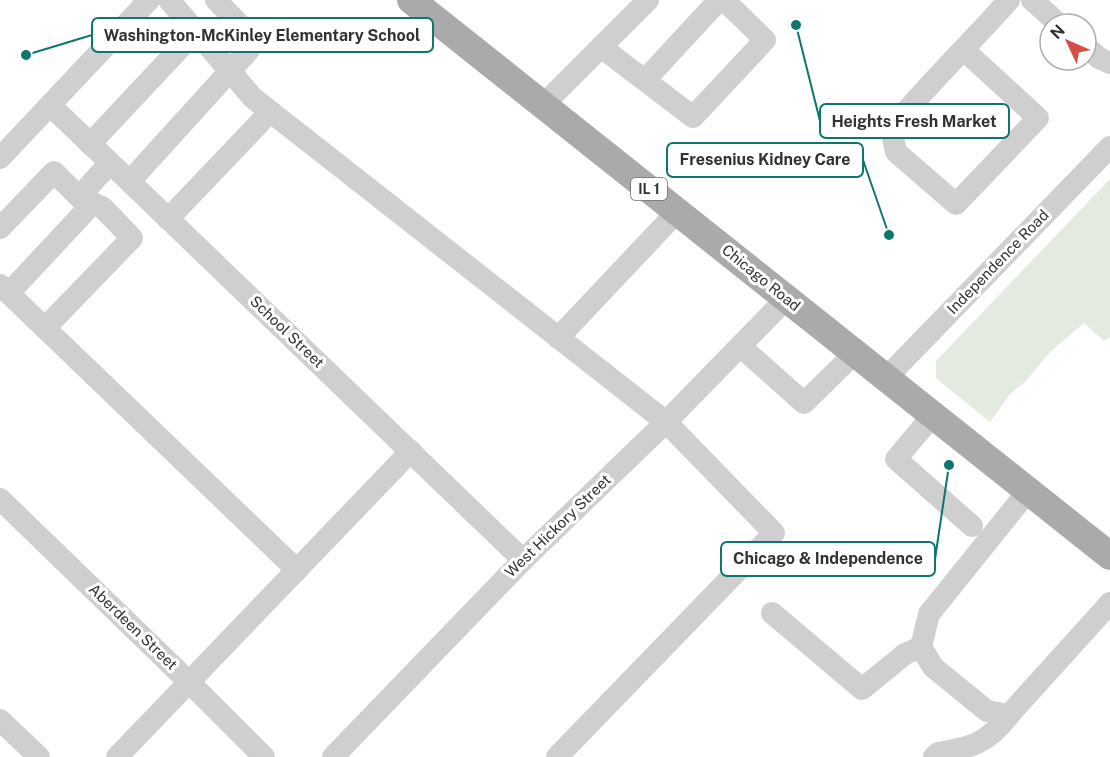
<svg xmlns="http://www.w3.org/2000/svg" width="1110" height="757" viewBox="0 0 1110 757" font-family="'Public Sans',sans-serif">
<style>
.green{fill:#e3eadf}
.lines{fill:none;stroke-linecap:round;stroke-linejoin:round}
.minor{stroke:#cfcfcf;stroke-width:22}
.major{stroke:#aaa;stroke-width:28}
.labels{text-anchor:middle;stroke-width:6;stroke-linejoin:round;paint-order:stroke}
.shield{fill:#fff;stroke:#707070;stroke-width:1.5}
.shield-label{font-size:14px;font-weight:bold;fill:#323232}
.street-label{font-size:15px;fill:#323232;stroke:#fff}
.leader{fill:none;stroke:#0f766e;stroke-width:2}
.callout-dot{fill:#0f766e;stroke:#fff;stroke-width:2}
.callout{fill:#fff;stroke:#0f766e;stroke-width:2}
.callout-label{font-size:16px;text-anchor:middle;font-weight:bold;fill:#323232}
</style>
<rect width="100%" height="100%" fill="#fff"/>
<polygon class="green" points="1110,179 1110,337 1104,341 1084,323 1051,351 1025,382 1010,394 990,422 936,378 936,361"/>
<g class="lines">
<g class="minor">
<polyline points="169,0 253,98 666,422 774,533 557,757"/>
<polyline points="1032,0 1059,24"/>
<polyline points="601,47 693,117 765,40 724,0"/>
<polyline points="1086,47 1099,58 1110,63"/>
<path d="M964 50 1038 118 956 204 896 152 891 129C928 84 970 44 1009 0"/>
<polyline points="645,80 719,0"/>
<polyline points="50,105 523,560"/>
<polyline points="543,105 648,0"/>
<polyline points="90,144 196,31"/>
<polyline points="0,158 149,0"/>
<polyline points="130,181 249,50 251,42 241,26 216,0"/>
<polyline points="168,219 270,112"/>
<polyline points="0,228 54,172 79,197 110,163"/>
<polyline points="0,285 297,570"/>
<polyline points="9,293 93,203"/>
<polyline points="45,328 132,238 102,207 79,197"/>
<polyline points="558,338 677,212"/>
<polyline points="740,346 804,403 855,353"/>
<polyline points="886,378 1110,147"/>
<polyline points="933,415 896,459 972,526"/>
<polyline points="1028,491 929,614 921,647 933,667 987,711 1009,715 1110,603"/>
<polyline points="0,499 189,682 264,757"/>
<polyline points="772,613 862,689 905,654 921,647"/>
<polyline points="0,720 39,757"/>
<polyline points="117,757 411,451"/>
<polyline points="333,757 523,560 666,422 786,299"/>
<path d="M934 757 938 753C972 747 987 744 1009 715"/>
</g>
<polyline class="major" points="411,0 1110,556"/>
</g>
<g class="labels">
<rect class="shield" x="631" y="178" width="36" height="22" rx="4.5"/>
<g class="shield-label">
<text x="649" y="194">IL 1</text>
</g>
<g class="street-label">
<text transform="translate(998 262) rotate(-46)" y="5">Independence Road</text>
<text transform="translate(761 278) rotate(39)" y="5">Chicago Road</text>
<text transform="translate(287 332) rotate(44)" y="5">School Street</text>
<text transform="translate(558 526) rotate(-44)" y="5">West Hickory Street</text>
<text transform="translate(133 627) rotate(44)" y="5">Aberdeen Street</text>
</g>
</g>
<path class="leader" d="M26 55L92 35M796 25L820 121M889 235L863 160M949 465L935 559"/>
<g class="callout-dot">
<circle cx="26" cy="55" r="6"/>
<circle cx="796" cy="25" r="6"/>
<circle cx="889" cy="235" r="6"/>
<circle cx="949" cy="465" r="6"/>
</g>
<g class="callout">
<rect x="92" y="18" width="341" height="34" rx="6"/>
<rect x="820" y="104" width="189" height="34" rx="6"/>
<rect x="667" y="143" width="196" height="34" rx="6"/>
<rect x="721" y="542" width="214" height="34" rx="6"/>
</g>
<g class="callout-label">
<text x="262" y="41">Washington-McKinley Elementary School</text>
<text x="914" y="127">Heights Fresh Market</text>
<text x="765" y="165">Fresenius Kidney Care</text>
<text x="828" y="564">Chicago &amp; Independence</text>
</g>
<g transform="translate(1068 42) rotate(314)"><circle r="28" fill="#ffffff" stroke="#adadad" stroke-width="1.5"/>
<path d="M0-4.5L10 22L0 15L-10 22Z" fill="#d94d44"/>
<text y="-9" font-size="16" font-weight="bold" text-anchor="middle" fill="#323232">N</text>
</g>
</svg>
